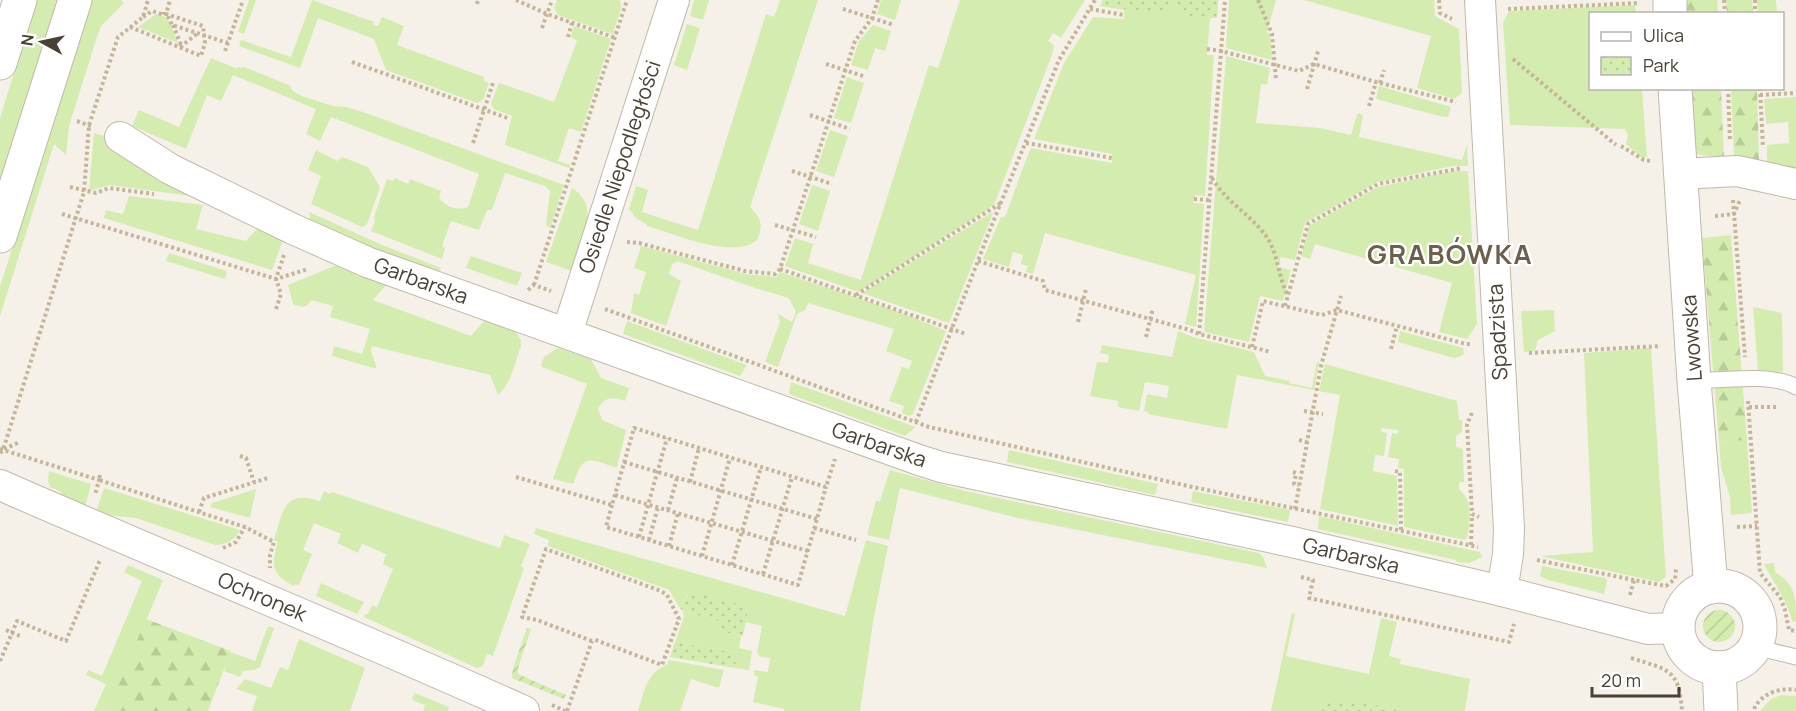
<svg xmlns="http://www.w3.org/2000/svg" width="1796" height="711" viewBox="0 0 1796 711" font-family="Manrope,sans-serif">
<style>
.grass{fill:#d4ecaf}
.forest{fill:url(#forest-firs)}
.park{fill:url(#park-dots)}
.garden{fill:url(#garden-furrows)}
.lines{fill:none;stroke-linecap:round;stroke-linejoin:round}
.service-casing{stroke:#c2b8aa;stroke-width:17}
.minor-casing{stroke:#c2b8aa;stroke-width:32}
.tertiary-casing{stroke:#c2b8aa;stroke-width:35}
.path{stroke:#c5b49a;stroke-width:4;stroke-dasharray:3 3;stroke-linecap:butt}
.service{stroke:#fff;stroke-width:15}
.minor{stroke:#fff;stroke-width:30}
.tertiary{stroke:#fff;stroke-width:33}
.labels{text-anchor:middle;stroke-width:4.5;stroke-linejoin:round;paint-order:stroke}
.street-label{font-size:21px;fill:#4a4136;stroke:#fff}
.district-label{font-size:27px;font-weight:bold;letter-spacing:1.5px;fill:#6d5f4d;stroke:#fff}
</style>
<defs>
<pattern id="forest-firs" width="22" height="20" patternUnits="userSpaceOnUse" patternTransform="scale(1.5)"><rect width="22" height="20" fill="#d4ecaf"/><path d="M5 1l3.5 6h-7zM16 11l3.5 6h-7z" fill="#b8cc97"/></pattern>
<pattern id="park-dots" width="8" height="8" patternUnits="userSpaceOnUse" patternTransform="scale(1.5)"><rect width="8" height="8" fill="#d4ecaf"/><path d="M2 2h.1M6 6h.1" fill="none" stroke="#b8cc97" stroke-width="1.8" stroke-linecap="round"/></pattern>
<pattern id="garden-furrows" width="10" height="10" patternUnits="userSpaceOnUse" patternTransform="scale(1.5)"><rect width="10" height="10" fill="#d4ecaf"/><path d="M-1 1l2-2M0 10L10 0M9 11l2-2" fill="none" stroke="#b8cc97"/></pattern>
</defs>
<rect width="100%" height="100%" fill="#f5f1e9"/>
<g class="grass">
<polygon points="37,0 59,0 0,185 0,118"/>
<polygon points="91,0 121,0 124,3 101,26 95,43 69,126 66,155 54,144 0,316 0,287"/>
<polygon points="249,0 256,0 244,34 238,32"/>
<polygon points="312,0 374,22 373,25 378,26 382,17 404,26 397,45 484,77 484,81 489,83 483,100 477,103 386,70 374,39 318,18 300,68 239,46 241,40 291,57"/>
<polygon points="557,0 620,0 621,8 613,34 558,15 554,8"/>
<polygon points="694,0 709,0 703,20 690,16"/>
<path d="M780 0H818L750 207C761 218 764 225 757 240 734 260 674 234 647 226L646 224 636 218 629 209 636 186 648 190 642 212 698 230 766 14 774 17Z"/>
<polygon points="881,0 901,0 895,20 877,14"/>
<polygon points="960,0 1085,0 1061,38 1053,33 1048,41 1054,45 1052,55 994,205 859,292 785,266 795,238 813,244 808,263 861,280 929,65 938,68"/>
<path d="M1103 0H1218L1217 18H1210L1207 55H1214L1205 196 1195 195 1193 203 1204 204 1196 327 1185 324 1196 275 1045 233 1033 274 1026 272 1028 266 1021 264 1023 255 1013 252 1009 267 983 259 1001 217H1005C1014 194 1021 171 1031 148L1112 163V154L1034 139 1064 63 1093 17 1124 19V10L1100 6Z"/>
<polygon points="1229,0 1276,0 1267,32 1270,34 1272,60 1226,48"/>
<polygon points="1304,0 1434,0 1435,16 1459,29 1462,93 1454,99 1417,88 1431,36"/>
<polygon points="1757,0 1776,0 1777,13 1758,13"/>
<polygon points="1635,5 1636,13 1590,14 1590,88 1642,89 1647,157 1641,157 1626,144 1628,135 1625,129 1510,125 1503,23 1509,11"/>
<polygon points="156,14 168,18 178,43 138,27"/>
<polygon points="687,24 700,28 687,70 674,65"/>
<polygon points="873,25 891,31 885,51 875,48 868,70 851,65 859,41"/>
<polygon points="574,26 611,39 581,132 569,128 558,161 570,165 569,168 505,145 512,116 494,109 491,103 499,83 554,102 577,41 571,37"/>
<polygon points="1226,56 1270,68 1267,85 1261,84 1256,123 1320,128 1351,135 1357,115 1359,113 1363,116 1359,137 1462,160 1467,144 1468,166 1453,166 1377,182 1305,223 1295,260 1281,257 1278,267 1291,270 1283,301 1260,296 1249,342 1204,332"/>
<path d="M211 58 235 68 244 67 289 85 294 92 302 96 333 106 346 107 363 112 564 185 550 228 546 225 550 191 545 186 505 173 492 210H487L479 230 451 221 442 246 445 248 442 259 371 231 375 221 374 217 387 179 393 181 395 178 408 184 410 179 441 191 439 198C447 207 455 211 468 207L479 174 331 117 320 141 306 134 316 109 233 75 221 101 207 95 186 149 132 126 139 110 179 127Z"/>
<polygon points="847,77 864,83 851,123 834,118"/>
<polygon points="1379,86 1451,107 1448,117 1439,116 1376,99"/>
<polygon points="1796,97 1796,168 1767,162 1767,145 1789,143 1788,122 1766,124 1764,99"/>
<polygon points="830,130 848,136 834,177 816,171"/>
<polygon points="94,133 108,137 205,198 110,185 89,191"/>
<polygon points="316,150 337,161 342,157 368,167 380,187 367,224 362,227 311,204 321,176 308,170"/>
<polygon points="1454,171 1468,171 1477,324 1467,339 1439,332 1452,283 1315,244 1310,259 1301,256 1309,226 1378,187"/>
<polygon points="812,185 830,191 818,231 799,224"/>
<path d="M572 188C603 207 580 245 572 271L546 262Z"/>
<polygon points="129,196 203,205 196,229 246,241 257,229 283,240 272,270 104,218 106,210 123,214"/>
<polygon points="309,212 380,244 441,268 436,274 311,224"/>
<polygon points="991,213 993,213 949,323 862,293"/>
<polygon points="641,246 746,274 777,277 780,272 899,312 946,331 913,414 909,416 902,413 904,406 889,401 902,367 909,369 912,361 886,351 894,329 808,303 805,310 797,314 778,367 765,362 780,322 778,314 792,322 796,312 789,298 755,288 677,261 672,265 669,274 681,281 666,326 631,313 634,293 639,295 646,272 634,268"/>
<polygon points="169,253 227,271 225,279 166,261"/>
<polygon points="471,256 522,273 517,286 466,268"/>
<path d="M337 265 387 284 373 300 471 336 485 320 515 331 521 340V346C515 362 511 384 498 395L490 375 372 346 371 351 377 369 332 356 334 346 362 354 370 329 330 317 333 306 311 300C307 309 301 307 293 304L288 285Z"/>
<polygon points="1753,307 1782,313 1783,372 1758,370"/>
<polygon points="1554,310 1555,331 1538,340 1535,351 1524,352 1521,311"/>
<polygon points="627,321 747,365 740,376 623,334"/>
<polygon points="1178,331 1193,337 1254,352 1265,376 1290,381 1289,383 1312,388 1317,362 1319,363 1314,390 1237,375 1227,429 1148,414 1148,412 1144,411 1147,394 1167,398 1169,386 1145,382 1139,411 1118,407 1118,401 1090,396 1097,362 1108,363 1109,355 1100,353 1102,345 1172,357"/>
<polygon points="1400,331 1463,348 1464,354 1459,357 1454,358 1398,342"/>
<path d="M558 348 591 359 601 378 629 388 625 401C614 396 603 397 598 409L602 420 626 430 617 467C607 467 589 453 581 466 577 471 576 478 573 484L553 479 587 384 542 367 541 365 544 357Z"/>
<polygon points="1651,348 1666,577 1659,582 1540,556 1593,552 1584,353"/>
<path d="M1325 364 1457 401 1459 420H1462V432L1456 436V447L1463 449 1464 482H1459V490C1474 500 1470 522 1467 538L1464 540 1404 527V469L1398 468 1399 459 1388 457 1392 433 1398 434V430L1382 428 1381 432 1387 433 1384 456 1375 455 1373 471 1397 476 1398 526 1320 509 1340 395 1319 391Z"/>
<polygon points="791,382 916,427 905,436 789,394"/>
<polygon points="1747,440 1752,513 1731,515 1730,497 1721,467 1719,442"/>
<polygon points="1009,450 1158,484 1155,495 1007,462"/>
<polygon points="890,470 965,491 1259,553 1263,557 1267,568 1018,518 900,488 889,540 867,535 876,501 880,501"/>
<polygon points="49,471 91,484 85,508 63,496 60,491 50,487 48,481"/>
<path d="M104 488 240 530C235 540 226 545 215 545L136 518 105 515 96 512Z"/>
<polygon points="256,489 250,518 210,507 212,503"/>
<path d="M324 491 329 494 332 492 500 548 504 535 530 544 521 566 524 568 493 656 487 654 483 666 477 668 364 617 365 614H368L372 605 377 607 393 569 383 564 386 554 362 544 358 553 337 543 341 534 314 523 303 550 312 554 299 585 295 584 294 586C271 575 271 564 278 542L274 540C283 512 283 489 320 501Z"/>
<polygon points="1193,491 1290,510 1288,522 1191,502"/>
<polygon points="1319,516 1480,552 1482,557 1469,563 1456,562 1456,560 1318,529"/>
<polygon points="536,528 845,616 866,540 888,546 873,622 860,711 784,711 784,709 753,702 758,677 754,675 754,670 768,672 770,658 760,657 757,653 762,626 746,622 749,607 688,594 679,607 669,590 548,546 549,540 534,534"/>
<path d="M1774 563 1775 572C1796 585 1796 597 1796 622L1792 621C1787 599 1774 584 1764 564Z"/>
<polygon points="128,565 163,580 108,711 94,711 106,684 86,675 88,670 102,676 142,581 124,572"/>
<polygon points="1542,566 1605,578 1607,580 1604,594 1548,580 1540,576"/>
<polygon points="321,583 364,602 357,614 316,596"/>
<polygon points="683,611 721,622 728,633 741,636 739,648 752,651 749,670 735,668 737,653 675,642 684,617"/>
<polygon points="1292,613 1295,614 1286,656 1369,674 1381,618 1397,622 1389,656 1401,659 1400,664 1470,679 1465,711 1271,711"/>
<polygon points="268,626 274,628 260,667 254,670 243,671 240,677 224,671 230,652 255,661"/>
<polygon points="299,639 365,668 350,711 252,711 257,696 236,689 245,679 271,688 280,667 288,670"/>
<path d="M669 660 724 670 719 688 691 679 680 711H638C644 693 647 671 667 665Z"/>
<polygon points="415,693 449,707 448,711 423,711 425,705 414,701 412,698"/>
<polygon points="1781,695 1796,696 1796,711 1760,711 1771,699"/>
</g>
<g class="forest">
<polygon points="1685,0 1717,0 1718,13 1686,13"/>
<polygon points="1726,0 1752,0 1753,13 1727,13"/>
<polygon points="1691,89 1721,89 1724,158 1695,154"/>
<polygon points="1731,89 1757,89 1759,161 1734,156"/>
<polygon points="1731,235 1747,440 1719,442 1702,238"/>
<polygon points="146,619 231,651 208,711 108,711"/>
</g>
<g class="park">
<polygon points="1103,0 1218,0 1217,18 1190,16 1175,7 1160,13 1100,6"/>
<polygon points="691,591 749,607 743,636 728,633 720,627 721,622 683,611 679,607"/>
<polygon points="675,642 737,653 735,668 670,657"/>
<polygon points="1325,699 1399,708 1398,711 1315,711"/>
</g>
<g class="garden">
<circle cx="1719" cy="626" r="16"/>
<polygon points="527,628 531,629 518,668 518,674 566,695 564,699 512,678 513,668"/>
</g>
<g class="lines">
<g class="service-casing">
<g id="service">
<path d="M1694 381C1721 380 1774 373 1796 387"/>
<polyline points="1755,647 1796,657"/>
</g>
</g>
<g class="minor-casing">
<g id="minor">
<polyline points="1480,0 1509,529 1508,554 1502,591"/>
<polyline points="120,137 170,169 293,229 367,262 919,460 941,467 1292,542 1502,591 1648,629 1678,628"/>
<polyline points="1681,174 1737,171 1796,184"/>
<polyline points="567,333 674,0"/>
<path d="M0 485C174 561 350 633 524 711"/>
</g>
</g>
<g class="tertiary-casing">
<g id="tertiary">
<polyline points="1670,0 1670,14"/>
<polyline points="0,63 20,0"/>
<polyline points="1675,88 1694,381 1711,587"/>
<polyline points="0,236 75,0"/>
<circle cx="1719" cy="627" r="41"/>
<polyline points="1719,668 1721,711"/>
</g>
</g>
<g class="path">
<polyline points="516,0 547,14 616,38"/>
<polyline points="1258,0 1272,34 1276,80"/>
<polyline points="1439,0 1440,13 1452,19"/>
<polyline points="1724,0 1725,14"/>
<polyline points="1755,0 1755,14"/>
<polyline points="477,4 478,0"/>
<polyline points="843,9 894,25"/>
<polyline points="1090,9 1124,15"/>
<polyline points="1508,9 1640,3"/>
<polyline points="168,16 172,25 228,43"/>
<polyline points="143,17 152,11 164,15 164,12"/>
<polyline points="173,25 181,45"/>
<polyline points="130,27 201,56 205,43 203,26 166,14 170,0"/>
<polyline points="542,28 552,0"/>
<polyline points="568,37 572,23"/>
<polyline points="180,47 198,33"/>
<polyline points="1207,49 1221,51 1299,71 1314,64 1376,82 1456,102"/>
<polyline points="225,51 243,0"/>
<polyline points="1513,59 1616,145"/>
<polyline points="352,62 510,119"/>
<polyline points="826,64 866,77"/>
<polyline points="1380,83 1384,70"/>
<polyline points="1728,88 1730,142"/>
<polyline points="1760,88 1763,148"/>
<polyline points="1307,89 1318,51"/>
<polyline points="1760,95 1796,93"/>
<polyline points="1369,106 1376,82"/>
<polyline points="810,115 850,129"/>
<polyline points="77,121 91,126"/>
<polyline points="473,143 493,83"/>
<polyline points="1026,143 1112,158"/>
<polyline points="1621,146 1644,160 1651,161"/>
<polyline points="792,171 832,184"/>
<path d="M1212 178C1226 202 1250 214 1266 236 1278 253 1278 276 1287 294"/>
<polyline points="70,187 96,193 109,188 154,194"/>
<polyline points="1194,199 1209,200"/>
<polyline points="1733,200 1745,357"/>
<polyline points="62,214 276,279 308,269"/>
<polyline points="1715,216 1734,214 1740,200"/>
<polyline points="775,225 816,237"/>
<polyline points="627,242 639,243 745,271 775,274 780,269 855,41 872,18 878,0"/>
<polyline points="978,261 1043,281 1045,290 1190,330 1199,334 1271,352"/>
<polyline points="780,269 966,334"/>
<polyline points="534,285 627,0"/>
<polyline points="528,290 534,285 551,291"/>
<polyline points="856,295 1001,203"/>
<polyline points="1285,306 1308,224 1378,184 1462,168"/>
<polyline points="276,309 281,294 276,279 284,255"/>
<polyline points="605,309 929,427 1188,486 1478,547"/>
<polyline points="1078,322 1086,289"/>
<polyline points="1199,334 1225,0"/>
<polyline points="1146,337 1153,308"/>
<polyline points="1252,347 1263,301 1322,315 1337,310 1466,344 1470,344"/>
<polyline points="1391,349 1397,326"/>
<polyline points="1529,353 1661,346"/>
<polyline points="1748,401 1760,573 1780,597 1785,610 1789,630 1796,631"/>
<polyline points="1749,407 1777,407"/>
<polyline points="1304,411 1323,414"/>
<polyline points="1472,413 1467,424 1472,514 1479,517"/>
<polyline points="916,422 989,232 1059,60 1095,0"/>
<polyline points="1299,440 1307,442"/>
<polyline points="0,449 99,480 95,495"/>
<polyline points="4,449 20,442"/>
<polyline points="0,453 3,450 84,192 89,125 118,37 143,17 148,0"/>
<polyline points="240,456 246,458 254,482"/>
<polyline points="624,462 817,519"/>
<polyline points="1395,471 1400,472 1401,530"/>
<polyline points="1293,472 1296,473 1294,484 1299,485"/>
<polyline points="100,475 99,480 245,527 274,542 270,555 270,568"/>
<polyline points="516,477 612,505 634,428 826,487 835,459"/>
<polyline points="690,482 699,448"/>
<polyline points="615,495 808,551"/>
<polyline points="612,505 606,527 798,585 826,487"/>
<polyline points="1295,509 1321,366 1341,296"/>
<polyline points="668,510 677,478"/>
<polyline points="199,512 204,498 268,478"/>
<polyline points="1737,527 1757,526"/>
<polyline points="814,528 856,540"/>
<polyline points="639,537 667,438"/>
<polyline points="649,540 658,507"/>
<polyline points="1471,545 1472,514"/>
<polyline points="669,546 678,513"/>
<polyline points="223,548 236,542 245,527"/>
<polyline points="702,556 730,458"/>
<polyline points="1537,560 1634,580"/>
<polyline points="732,565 761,467"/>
<polyline points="763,574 792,477"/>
<polyline points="1301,577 1313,580 1309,598 1509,642 1514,624"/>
<polyline points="1630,595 1634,580 1666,586 1675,579 1676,569"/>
<polyline points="6,630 20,636"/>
<polyline points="592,641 537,620 522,617 546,549 661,591 667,595 679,619 662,665 593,639"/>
<path d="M1631 658C1669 670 1679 669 1682 711"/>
<polyline points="0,661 17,621 66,641 100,560"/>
<polyline points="552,705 565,711"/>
<path d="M1754 709C1761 694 1779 687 1796 690"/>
<polyline points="567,711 592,641"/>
</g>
<use href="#service" class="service"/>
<use href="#minor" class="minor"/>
<use href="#tertiary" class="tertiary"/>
</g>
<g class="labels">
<g class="street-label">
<text transform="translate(620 167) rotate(-72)" y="7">Osiedle Niepodległości</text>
<text transform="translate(421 281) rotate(20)" y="7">Garbarska</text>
<text transform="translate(1498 332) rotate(-93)" y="7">Spadzista</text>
<text transform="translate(1692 338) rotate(-94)" y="7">Lwowska</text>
<text transform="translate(879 445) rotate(19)" y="7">Garbarska</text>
<text transform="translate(1351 556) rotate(13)" y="7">Garbarska</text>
<text transform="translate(262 597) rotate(23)" y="7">Ochronek</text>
</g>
<g class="district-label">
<text x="1450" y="264">GRABÓWKA</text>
</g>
</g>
<rect x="1589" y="12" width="195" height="78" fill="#ffffff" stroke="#b7b3af" stroke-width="1.5"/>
<rect x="1601" y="32" width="30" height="9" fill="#ffffff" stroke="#b7b3af" stroke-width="1.5"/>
<text x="1643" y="42" font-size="18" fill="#4a4136">Ulica</text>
<rect x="1601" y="57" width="30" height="18" fill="url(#park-dots)" stroke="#b7b3af" stroke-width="1.5"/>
<text x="1643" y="72" font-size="18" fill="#4a4136">Park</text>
<g transform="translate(42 42) rotate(278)" stroke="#ffffff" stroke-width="4.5" paint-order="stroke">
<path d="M0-4.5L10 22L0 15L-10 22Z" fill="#4a4136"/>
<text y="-9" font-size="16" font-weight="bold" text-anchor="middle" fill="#4a4136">N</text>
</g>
<path d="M1592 687v9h87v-9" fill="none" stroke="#4a4136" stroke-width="3"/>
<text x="1601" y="687" font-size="18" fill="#4a4136" stroke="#ffffff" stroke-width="4.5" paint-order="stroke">20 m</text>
</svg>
